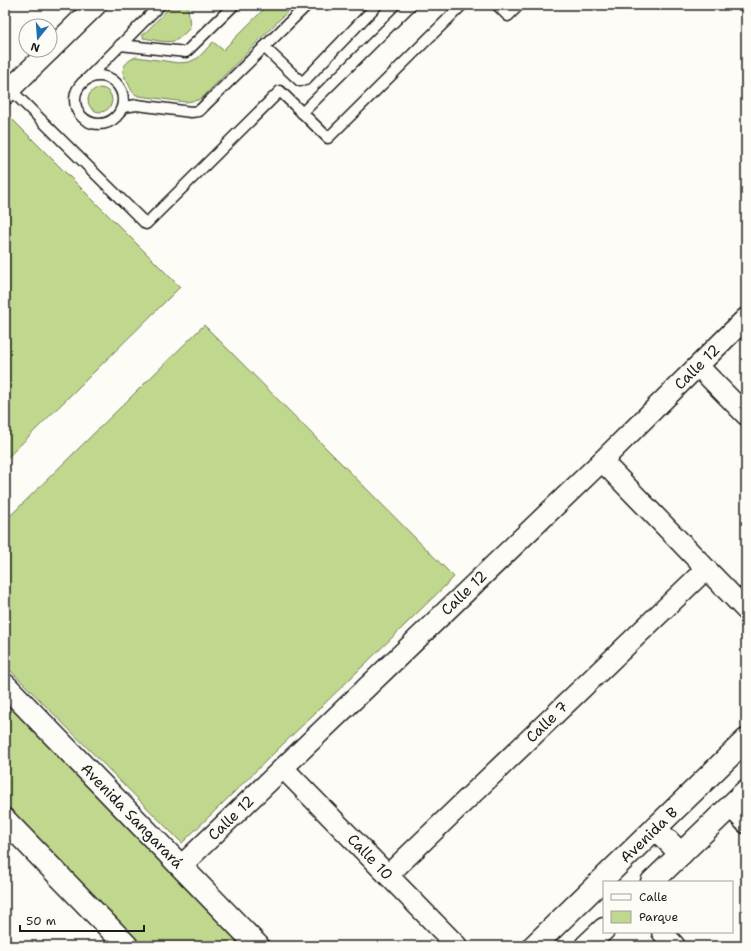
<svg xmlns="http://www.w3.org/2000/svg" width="751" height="951" viewBox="0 0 751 951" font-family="'Shantell Sans',sans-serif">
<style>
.green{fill:#c0d88e;stroke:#6e7a55}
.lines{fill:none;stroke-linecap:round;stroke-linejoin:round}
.service-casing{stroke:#1c1c1c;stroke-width:13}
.minor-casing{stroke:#1c1c1c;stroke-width:23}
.tertiary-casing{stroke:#1c1c1c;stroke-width:25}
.service{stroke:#fdfcf7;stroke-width:10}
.minor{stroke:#fdfcf7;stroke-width:20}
.tertiary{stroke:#fdfcf7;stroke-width:22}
.labels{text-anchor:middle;stroke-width:3;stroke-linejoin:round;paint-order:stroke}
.street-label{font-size:15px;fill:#1c1c1c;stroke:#fdfcf7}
</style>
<rect width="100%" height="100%" fill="#fdfcf7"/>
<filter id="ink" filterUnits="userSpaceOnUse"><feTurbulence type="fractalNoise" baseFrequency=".025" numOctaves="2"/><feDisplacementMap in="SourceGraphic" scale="8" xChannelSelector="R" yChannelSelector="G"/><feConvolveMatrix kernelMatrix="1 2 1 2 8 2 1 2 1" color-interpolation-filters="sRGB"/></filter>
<g filter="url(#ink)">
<g class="green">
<path d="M172 5H190L188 7 190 28C186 32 182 36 178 39 170 45 152 39 143 38V34L146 32Z"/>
<path d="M268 5H294L202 98 198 100 186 102 139 96C133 94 131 90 129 85 127 81 124 77 123 73 122 65 130 59 136 57L165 61 178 63 189 62 198 58 213 42 223 50Z"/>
<circle cx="100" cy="100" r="12"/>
<polygon points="9,116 180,287 5,460 5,120"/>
<polygon points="204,325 454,577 182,843 5,665 5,521"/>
<polygon points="11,703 243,946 137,946 5,810 5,708"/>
</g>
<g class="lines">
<g class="service-casing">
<g id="service">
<polyline points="497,5 508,16 519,5"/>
<polyline points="120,45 186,52 234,5"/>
<polyline points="264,47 300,81 305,80 377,5"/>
<circle cx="99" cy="100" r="24"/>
<polyline points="87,79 160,5"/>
<polyline points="10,89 146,224 280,91 328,138 462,5"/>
<polyline points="123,107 137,105 191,112 199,111 307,5"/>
<polyline points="302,113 411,5"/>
</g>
</g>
<g class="minor-casing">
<g id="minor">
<polyline points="50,50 96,5"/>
<polyline points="5,94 50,50"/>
<polyline points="698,366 746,415"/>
<polyline points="602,461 746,610"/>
<polyline points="283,768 457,946"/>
<polyline points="730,806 746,823"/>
<polyline points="181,866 602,461 746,318"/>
<polyline points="388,875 706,569"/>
<polyline points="662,932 675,946"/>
</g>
</g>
<g class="tertiary-casing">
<g id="tertiary">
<polyline points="5,685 258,946"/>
<polyline points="5,820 127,946"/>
<polyline points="655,828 681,854"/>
<polyline points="652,882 746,791"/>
<polyline points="534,946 746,740"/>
<polyline points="586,946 604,929"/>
</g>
</g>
<use href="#service" class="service"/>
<use href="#minor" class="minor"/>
<use href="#tertiary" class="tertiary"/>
</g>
</g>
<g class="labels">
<g class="street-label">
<text transform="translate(697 367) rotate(-45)" y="5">Calle 12</text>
<text transform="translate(464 593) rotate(-44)" y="5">Calle 12</text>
<text transform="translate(547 722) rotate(-44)" y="5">Calle 7</text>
<text transform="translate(132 816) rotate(46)" y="5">Avenida Sangarará</text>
<text transform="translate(231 818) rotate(-44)" y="5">Calle 12</text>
<text transform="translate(649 835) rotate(-44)" y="5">Avenida B</text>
<text transform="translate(370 857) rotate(46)" y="5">Calle 10</text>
</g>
</g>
<rect width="751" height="951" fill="none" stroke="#fdfcf7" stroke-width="20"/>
<rect x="10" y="10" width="731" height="931" fill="none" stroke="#1c1c1c" stroke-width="1.5" filter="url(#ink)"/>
<rect x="603" y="881" width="130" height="52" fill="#fdfcf7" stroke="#a3a29f"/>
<rect x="611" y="894" width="20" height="6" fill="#fdfcf7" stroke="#a3a29f"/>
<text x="639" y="901" font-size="12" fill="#1c1c1c">Calle</text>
<rect x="611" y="911" width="20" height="12" fill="#c0d88e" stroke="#a3a29f"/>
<text x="639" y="921" font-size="12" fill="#1c1c1c">Parque</text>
<g transform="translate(38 38) rotate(197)"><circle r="19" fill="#fdfcf7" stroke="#a3a29f"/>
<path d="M0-3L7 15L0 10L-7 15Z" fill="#1f6fb2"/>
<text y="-6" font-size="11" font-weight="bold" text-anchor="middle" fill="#1c1c1c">N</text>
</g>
<path d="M20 925v6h124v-6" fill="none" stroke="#1c1c1c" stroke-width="2"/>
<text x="26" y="925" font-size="12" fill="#1c1c1c" stroke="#fdfcf7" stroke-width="3" paint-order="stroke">50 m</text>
</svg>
